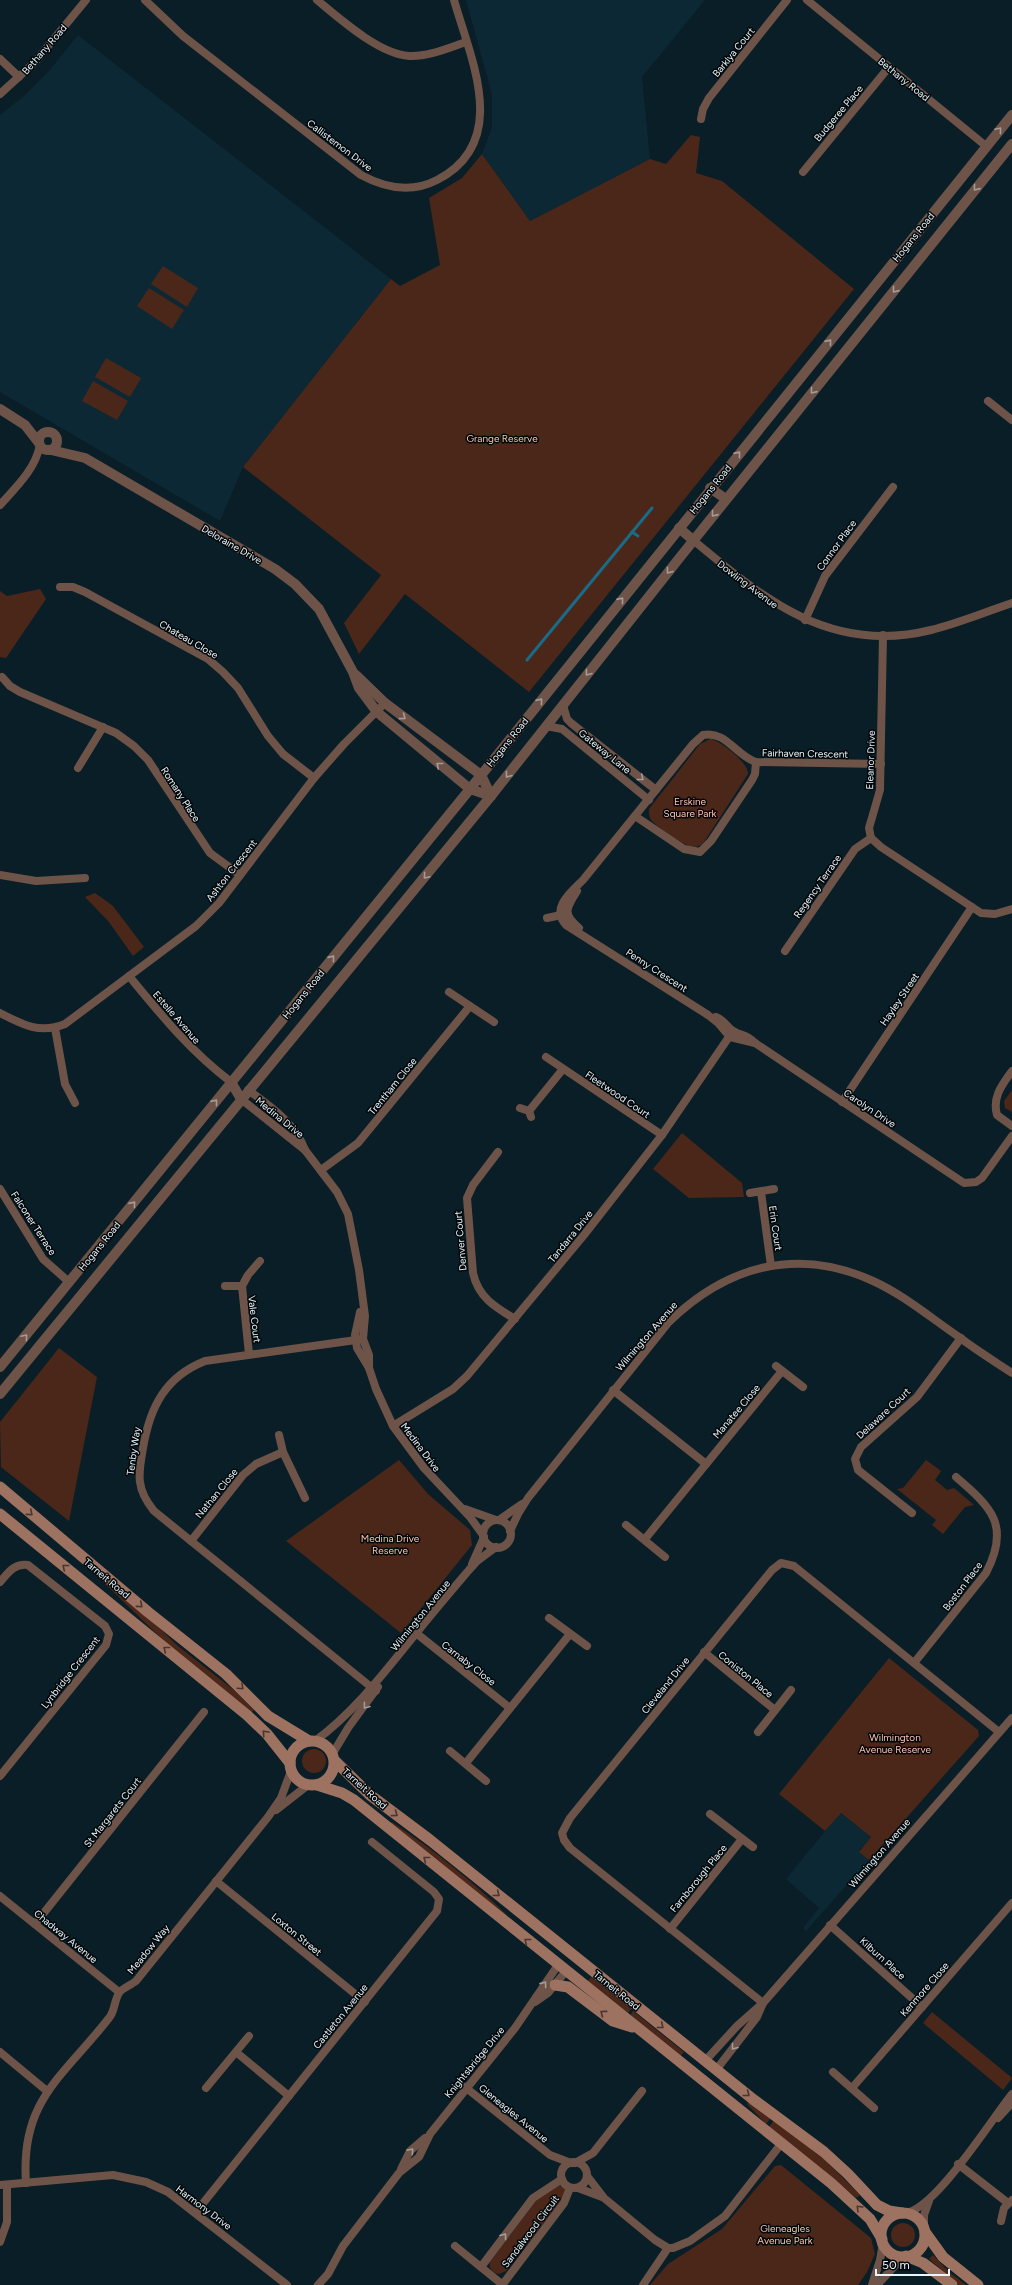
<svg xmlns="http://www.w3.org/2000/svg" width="1012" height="2285" viewBox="0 0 1012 2285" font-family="Figtree,sans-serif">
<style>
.built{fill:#0b2834}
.green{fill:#4b2719}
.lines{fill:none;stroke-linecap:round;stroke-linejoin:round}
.stream{stroke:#186c8a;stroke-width:3}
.minor{stroke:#6e5348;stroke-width:8}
.tertiary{stroke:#6e5348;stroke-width:10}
.secondary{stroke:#9d7261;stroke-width:11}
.oneway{stroke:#a59c98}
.oneway2{stroke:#483731}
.labels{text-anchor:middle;stroke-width:3;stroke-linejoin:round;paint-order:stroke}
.street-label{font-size:10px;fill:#e8f5fa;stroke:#02070a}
.park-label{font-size:10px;fill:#fdc5af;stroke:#02070a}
</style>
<rect width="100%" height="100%" fill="#091e26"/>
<g class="built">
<polygon points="466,0 705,0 642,77 650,159 530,221 482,154 492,127 492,95"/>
<polygon points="78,35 391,279 243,467 220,521 0,392 0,115 25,95 48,72"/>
<polygon points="840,1813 871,1837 859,1851 869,1860 806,1931 803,1928 819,1908 786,1879"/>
</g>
<g class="green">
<polygon points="691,135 700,137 696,173 722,181 854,289 529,692 405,594 359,654 344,623 381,575 243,467 391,279 400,286 440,265 429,198 462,178 482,154 530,221 650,159 666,164"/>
<polygon points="163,266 198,288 187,307 151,284"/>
<polygon points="149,288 184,310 172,329 137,306"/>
<polygon points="106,358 141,378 130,397 95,377"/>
<polygon points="93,381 128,401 117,420 82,401"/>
<polygon points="40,589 46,599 6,658 0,657 0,591 7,596"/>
<path d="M710 739C720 740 749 763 748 774L706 839C703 844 699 847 693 847 685 847 658 827 652 821 649 818 649 814 649 809L700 744Z"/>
<polygon points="95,893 113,906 144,947 133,956 109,922 85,897"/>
<polygon points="1012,1090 1012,1112 1005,1108 1004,1101"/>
<polygon points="682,1133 742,1183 744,1197 689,1198 653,1169"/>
<polygon points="59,1348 97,1377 69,1521 1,1467 0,1422"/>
<polygon points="399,1460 428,1494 470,1530 472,1545 401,1633 286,1541"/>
<polygon points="926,1460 941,1471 935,1480 947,1490 954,1488 974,1505 965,1507 943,1534 932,1525 936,1520 897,1489 903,1488"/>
<polygon points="92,1571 133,1603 178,1646 235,1691 254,1710 252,1712 166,1643"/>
<polygon points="889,1658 978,1730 979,1736 869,1860 859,1852 871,1837 841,1813 825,1831 779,1794"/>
<circle cx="314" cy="1761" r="12"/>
<path d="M392 1822C434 1850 472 1881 508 1916L505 1919 389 1825Z"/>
<polygon points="591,1977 631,2009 626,2016 586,1984"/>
<polygon points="633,2011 684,2052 679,2058 629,2017"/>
<polygon points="932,2012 1012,2078 1003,2090 923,2023"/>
<polygon points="749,2101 771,2118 766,2124 747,2104"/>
<polygon points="774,2120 825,2160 860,2195 856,2198 769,2127"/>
<polygon points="781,2165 871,2238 875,2254 867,2272 858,2285 650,2285 668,2264 722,2229 775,2166"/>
<path d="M559 2185 567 2189V2193L506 2271 499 2274C493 2273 488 2268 490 2262L538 2198Z"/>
<circle cx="903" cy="2235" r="12"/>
<polygon points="933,2255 949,2272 966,2285 959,2285 929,2259"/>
</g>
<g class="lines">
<g class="stream">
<polyline points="632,532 638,536"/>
<polyline points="527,660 652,508"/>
</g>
<g class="minor">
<path d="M145 0 183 36 361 175C385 188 412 193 437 180 511 142 471 60 454 0"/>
<path d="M317 0C340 19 379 54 409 56 428 57 448 48 466 42"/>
<polyline points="807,0 986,146"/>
<polyline points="0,59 19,77"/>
<polyline points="0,94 35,62 86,0"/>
<polyline points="701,119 703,109 709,98 787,0"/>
<polyline points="803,172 889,67"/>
<polyline points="988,401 1012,420"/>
<path d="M0 505C16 487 35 470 40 445"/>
<path d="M693 540C765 600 831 655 931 630 959 623 985 612 1012 603"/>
<polyline points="60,587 73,587 85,592 208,659 223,672 238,688 268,736 283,754 314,778"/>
<polyline points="805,620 825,576 893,487"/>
<polyline points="883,635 880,790 869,828 871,838 881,847 981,913 995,914 1012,909"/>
<polyline points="2,677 10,686 20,692 116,733 134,746 148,760 210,853 240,875"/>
<polyline points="563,705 567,719 571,723 656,790"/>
<polyline points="546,726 562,729 649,800"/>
<polyline points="78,768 103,727"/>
<polyline points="635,816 684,849 700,852 711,841 752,780 755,774 756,762"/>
<polyline points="0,875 36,881 85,878"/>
<path d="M577 891C566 908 562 914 579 928"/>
<polyline points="547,918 566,914"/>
<polyline points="785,951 855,849 871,838"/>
<path d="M129 976C162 1016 190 1051 231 1082"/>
<polyline points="449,992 494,1022"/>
<path d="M0 1013C23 1025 40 1034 65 1024L196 926 219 903 314 778 344 744 385 703"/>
<path d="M716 1017C724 1020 727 1027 733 1031 743 1037 745 1033 755 1043L964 1183 976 1182 982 1178 1012 1136"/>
<polyline points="55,1028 65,1084 75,1103"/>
<path d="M755 1043 730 1037 718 1023 708 1015 566 925C550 908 572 891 583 880L693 744 703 735C726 730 736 756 756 762L881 764"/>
<polyline points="546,1057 662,1135"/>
<path d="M1012 1071C1002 1085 992 1097 997 1115L1012 1126"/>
<path d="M248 1090C271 1107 295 1123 305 1150"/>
<polyline points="241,1099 305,1150 337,1192 348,1214 359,1270 365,1316 363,1339 369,1355 369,1368"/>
<polyline points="842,1102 972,907"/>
<polyline points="520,1108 529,1111 531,1117"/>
<polyline points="529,1111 563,1069"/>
<path d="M498 1152 473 1185 467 1198 473 1273C478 1297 495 1307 515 1319"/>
<polyline points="321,1170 358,1143 470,1006"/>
<polyline points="0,1189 43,1259 69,1282"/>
<polyline points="761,1192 771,1266"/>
<polyline points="750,1193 774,1189"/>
<polyline points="225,1286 242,1286"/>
<polyline points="360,1312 355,1335 357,1348 369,1368 376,1389 393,1426 424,1468 470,1517 483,1535"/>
<path d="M363 1339 205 1361C165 1377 150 1407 143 1448 138 1475 136 1489 154 1511L376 1691"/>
<polyline points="249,1354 242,1286 248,1275 260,1261"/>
<polyline points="776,1366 803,1387"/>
<polyline points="613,1390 706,1464"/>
<polyline points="393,1426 453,1389 467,1376 584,1235 662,1135 733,1031"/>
<polyline points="279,1435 283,1452 305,1498"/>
<polyline points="465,1509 496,1520"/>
<polyline points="912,1513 858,1470 855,1459 861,1447 917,1397 961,1338"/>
<polyline points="499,1520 522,1504"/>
<circle cx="497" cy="1534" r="14"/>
<polyline points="626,1525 665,1557"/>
<path d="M510 1531 518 1514 528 1498 668 1323C726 1266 797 1246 873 1281 904 1295 931 1318 959 1337 976 1350 994 1361 1012 1373"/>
<polyline points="645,1539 782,1371"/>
<polyline points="191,1541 243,1475 256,1464 283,1452"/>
<polyline points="472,1564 484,1537"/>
<path d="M0 1582C8 1573 14 1563 28 1565L105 1626 109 1634 106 1645 0 1776"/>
<polyline points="549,1618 587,1646"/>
<polyline points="416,1633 510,1708"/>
<polyline points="704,1652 775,1710"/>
<path d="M914 1663 986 1573C1011 1525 991 1507 956 1477"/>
<polyline points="758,1732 791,1690"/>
<path d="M315 1741C356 1711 386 1670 418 1631 434 1611 452 1590 469 1570L477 1561 496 1547"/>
<polyline points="450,1751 486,1781"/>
<polyline points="333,1753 348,1728 378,1687"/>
<polyline points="466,1763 570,1634"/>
<polyline points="276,1810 308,1785"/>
<polyline points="710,1814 753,1847"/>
<polyline points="216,1881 365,2002"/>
<polyline points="0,1896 119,1992"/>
<polyline points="35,1924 204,1712"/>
<polyline points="830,1925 922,2007"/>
<polyline points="670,1929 742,1839"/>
<polyline points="535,2002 548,1993 566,1971"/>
<polyline points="763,2003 570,1848 564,1840 562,1833 570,1818 772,1570 781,1563 794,1566 999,1732"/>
<polyline points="0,2052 47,2091"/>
<polyline points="236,2052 289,2096"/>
<polyline points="705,2061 737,2026 763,2003 1012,1718"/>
<polyline points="716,2070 757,2017 763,2003"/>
<polyline points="833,2072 874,2108"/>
<polyline points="465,2087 550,2155 571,2163"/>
<polyline points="206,2088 249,2036"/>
<polyline points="852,2088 1012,1903"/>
<polyline points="998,2118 1012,2103"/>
<circle cx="574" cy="2175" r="13"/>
<polyline points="575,2163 593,2153 642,2091"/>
<polyline points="958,2164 1008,2203"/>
<polyline points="401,2169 410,2151 425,2138"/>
<polyline points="587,2176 604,2198 655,2240 668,2248 673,2248 690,2241 725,2216 781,2144"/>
<path d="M26 2183C20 2100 63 2077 109 2018 115 2011 114 2001 119 1993 121 1989 131 1985 136 1981L268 1817 281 1798 291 1771"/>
<polyline points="0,2185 113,2175 146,2182 168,2192 287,2285"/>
<polyline points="578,2188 602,2197"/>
<polyline points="196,2212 437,1911 439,1899 434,1892 372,1842"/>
<path d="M905 2213C935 2210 991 2120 1012 2094"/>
<polyline points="1001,2221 1004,2208 1012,2200"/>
<polyline points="924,2228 924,2215 929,2201"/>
<polyline points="0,2242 7,2222 7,2185"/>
<polyline points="455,2246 503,2285"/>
<polyline points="481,2267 533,2198 562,2179"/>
<polyline points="503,2284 564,2203 570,2188"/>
<polyline points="318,2285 328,2274 343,2246 399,2173 419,2157 430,2134 515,2028 558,1965"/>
<polyline points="643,2285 668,2248"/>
<polyline points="872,2285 880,2260 883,2243"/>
<polyline points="877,2285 903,2257"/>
</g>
<g class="tertiary">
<polyline points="0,409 25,425 39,443"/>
<circle cx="48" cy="441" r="9"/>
<polyline points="51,450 85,458 275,569 295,584 319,609 353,672 359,688 377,712 470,789 491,796"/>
<polyline points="710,488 726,499"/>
<polyline points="679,528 693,540"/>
<polyline points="356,675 385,703 481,775 491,796"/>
<polyline points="231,1082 241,1099"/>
<polyline points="0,1367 470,789 1012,115"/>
<polyline points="0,1394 491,796 681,556 1012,144"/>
</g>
<g class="secondary">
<polyline points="0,1487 148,1612 226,1674 268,1716 309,1741"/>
<polyline points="0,1514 247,1715 267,1734 290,1763"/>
<circle cx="312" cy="1763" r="22"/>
<polyline points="335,1761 370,1795 430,1840 754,2100 824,2152 848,2174 877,2205 889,2211 902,2213"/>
<polyline points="317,1785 342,1793 354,1800 831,2183 870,2219 882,2239"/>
<polyline points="555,1985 568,1987 613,2021 632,2027"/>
<circle cx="903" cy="2235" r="22"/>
<polyline points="925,2232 943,2257 978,2285"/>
<polyline points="906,2256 923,2263 952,2285"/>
</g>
</g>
<defs><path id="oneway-chevron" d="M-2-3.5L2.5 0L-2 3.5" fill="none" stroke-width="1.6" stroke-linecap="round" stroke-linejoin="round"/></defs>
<g class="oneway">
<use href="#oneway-chevron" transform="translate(999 130) rotate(-50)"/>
<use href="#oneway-chevron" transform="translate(976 188) rotate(129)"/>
<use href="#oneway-chevron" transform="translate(895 290) rotate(129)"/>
<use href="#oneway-chevron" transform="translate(829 342) rotate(-51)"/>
<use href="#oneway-chevron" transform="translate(813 391) rotate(129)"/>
<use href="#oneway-chevron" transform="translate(738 454) rotate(-51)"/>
<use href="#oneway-chevron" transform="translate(714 514) rotate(129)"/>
<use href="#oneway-chevron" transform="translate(669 571) rotate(128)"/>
<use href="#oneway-chevron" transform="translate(621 600) rotate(-51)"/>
<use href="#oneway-chevron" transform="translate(588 673) rotate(128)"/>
<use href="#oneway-chevron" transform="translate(540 701) rotate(-51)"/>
<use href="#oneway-chevron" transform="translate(403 717) rotate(37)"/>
<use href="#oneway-chevron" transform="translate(439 765) rotate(-141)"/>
<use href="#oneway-chevron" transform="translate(508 775) rotate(128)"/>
<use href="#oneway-chevron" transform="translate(641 778) rotate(39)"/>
<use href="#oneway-chevron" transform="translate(426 876) rotate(130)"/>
<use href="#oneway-chevron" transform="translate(332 958) rotate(-51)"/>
<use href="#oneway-chevron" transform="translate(215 1102) rotate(-51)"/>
<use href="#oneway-chevron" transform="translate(133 1204) rotate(-51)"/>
<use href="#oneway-chevron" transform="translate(25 1337) rotate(-50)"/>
<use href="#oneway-chevron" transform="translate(366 1706) rotate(127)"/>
<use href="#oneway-chevron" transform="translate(544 1984) rotate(-55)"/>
<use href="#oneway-chevron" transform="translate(734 2047) rotate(128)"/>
<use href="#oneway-chevron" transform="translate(411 2151) rotate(-50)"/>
<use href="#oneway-chevron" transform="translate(504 2236) rotate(-53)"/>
</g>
<g class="oneway2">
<use href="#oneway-chevron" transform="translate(30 1513) rotate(40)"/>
<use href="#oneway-chevron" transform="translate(65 1567) rotate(-141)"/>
<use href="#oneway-chevron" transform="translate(140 1605) rotate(40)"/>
<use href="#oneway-chevron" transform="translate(166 1649) rotate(-141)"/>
<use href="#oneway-chevron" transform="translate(241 1687) rotate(43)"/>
<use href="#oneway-chevron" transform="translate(265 1733) rotate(-133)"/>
<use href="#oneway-chevron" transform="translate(395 1814) rotate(36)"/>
<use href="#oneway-chevron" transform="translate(426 1859) rotate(-142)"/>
<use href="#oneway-chevron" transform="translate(497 1894) rotate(39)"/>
<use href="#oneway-chevron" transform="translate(527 1941) rotate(-141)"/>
<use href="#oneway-chevron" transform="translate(603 2013) rotate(-143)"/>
<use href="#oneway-chevron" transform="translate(661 2026) rotate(39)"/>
<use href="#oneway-chevron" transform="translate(747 2094) rotate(38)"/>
<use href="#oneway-chevron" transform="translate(859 2208) rotate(-135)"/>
</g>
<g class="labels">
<g class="street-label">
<text transform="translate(44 49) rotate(-49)" y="4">Bethany Road</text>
<text transform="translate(733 52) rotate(-51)" y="4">Barklya Court</text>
<text transform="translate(904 79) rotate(39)" y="4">Bethany Road</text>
<text transform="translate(838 113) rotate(-50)" y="4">Budgeree Place</text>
<text transform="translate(340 145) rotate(37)" y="4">Callistemon Drive</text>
<text transform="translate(913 237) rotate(-51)" y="4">Hogans Road</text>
<text transform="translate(710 489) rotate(-51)" y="4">Hogans Road</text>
<text transform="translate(232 544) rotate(30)" y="4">Deloraine Drive</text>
<text transform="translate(836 545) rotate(-54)" y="4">Connor Place</text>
<text transform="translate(748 584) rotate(37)" y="4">Dowling Avenue</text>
<text transform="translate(189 639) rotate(30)" y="4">Chateau Close</text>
<text transform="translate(507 742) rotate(-51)" y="4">Hogans Road</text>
<text transform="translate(605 751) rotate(39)" y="4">Gateway Lane</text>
<text transform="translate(805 753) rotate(1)" y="4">Fairhaven Crescent</text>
<text transform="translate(870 760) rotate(-88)" y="4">Eleanor Drive</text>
<text transform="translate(181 794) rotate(57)" y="4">Romany Place</text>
<text transform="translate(231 870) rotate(-52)" y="4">Ashton Crescent</text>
<text transform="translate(817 886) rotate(-55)" y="4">Regency Terrace</text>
<text transform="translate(657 970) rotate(33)" y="4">Penny Crescent</text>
<text transform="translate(303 994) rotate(-51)" y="4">Hogans Road</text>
<text transform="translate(899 999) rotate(-56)" y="4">Hayley Street</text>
<text transform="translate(177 1017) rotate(49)" y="4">Estelle Avenue</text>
<text transform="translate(392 1086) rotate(-51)" y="4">Trentham Close</text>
<text transform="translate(618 1094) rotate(34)" y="4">Fleetwood Court</text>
<text transform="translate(870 1108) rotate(34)" y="4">Carolyn Drive</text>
<text transform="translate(280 1117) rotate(39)" y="4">Medina Drive</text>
<text transform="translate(34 1223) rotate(57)" y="4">Falconer Terrace</text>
<text transform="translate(776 1228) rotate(82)" y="4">Erin Court</text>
<text transform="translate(570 1236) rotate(-51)" y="4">Tandarra Drive</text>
<text transform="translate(460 1241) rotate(-95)" y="4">Denver Court</text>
<text transform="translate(99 1246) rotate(-51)" y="4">Hogans Road</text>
<text transform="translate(255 1319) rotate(83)" y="4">Vale Court</text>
<text transform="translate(646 1336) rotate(-49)" y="4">Wilmington Avenue</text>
<text transform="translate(736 1411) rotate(-50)" y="4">Manatee Close</text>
<text transform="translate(883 1413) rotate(-43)" y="4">Delaware Court</text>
<text transform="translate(421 1447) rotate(53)" y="4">Medina Drive</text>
<text transform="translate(133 1451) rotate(-82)" y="4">Tenby Way</text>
<text transform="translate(216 1493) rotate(-51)" y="4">Nathan Close</text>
<text transform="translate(107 1578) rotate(40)" y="4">Tarneit Road</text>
<text transform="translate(962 1586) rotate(-53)" y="4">Boston Place</text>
<text transform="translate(420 1615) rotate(-51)" y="4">Wilmington Avenue</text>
<text transform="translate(469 1663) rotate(38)" y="4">Carnaby Close</text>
<text transform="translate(70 1672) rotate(-52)" y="4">Lynbridge Crescent</text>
<text transform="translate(746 1674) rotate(39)" y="4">Coniston Place</text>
<text transform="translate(665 1685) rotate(-51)" y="4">Cleveland Drive</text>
<text transform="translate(365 1788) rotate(42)" y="4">Tarneit Road</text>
<text transform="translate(112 1812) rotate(-52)" y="4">St Margarets Court</text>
<text transform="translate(879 1853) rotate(-49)" y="4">Wilmington Avenue</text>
<text transform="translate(698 1878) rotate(-51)" y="4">Farnborough Place</text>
<text transform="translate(297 1934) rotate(39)" y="4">Loxton Street</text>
<text transform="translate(66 1936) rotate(39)" y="4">Chadway Avenue</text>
<text transform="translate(148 1949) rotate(-51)" y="4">Meadow Way</text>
<text transform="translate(883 1958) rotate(42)" y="4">Kilburn Place</text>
<text transform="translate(924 1989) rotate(-49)" y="4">Kenmore Close</text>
<text transform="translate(617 1990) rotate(39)" y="4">Tarneit Road</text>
<text transform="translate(340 2016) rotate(-51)" y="4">Castleton Avenue</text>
<text transform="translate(474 2062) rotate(-51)" y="4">Knightsbridge Drive</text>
<text transform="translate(514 2113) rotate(39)" y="4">Gleneagles Avenue</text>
<text transform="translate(204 2207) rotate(37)" y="4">Harmony Drive</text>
<text transform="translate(530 2231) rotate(-53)" y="4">Sandalwood Circuit</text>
</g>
<g class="park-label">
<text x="502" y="442">Grange Reserve</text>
<text x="690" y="805">Erskine<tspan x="690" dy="12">Square Park</tspan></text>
<text x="390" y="1542">Medina Drive<tspan x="390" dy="12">Reserve</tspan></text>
<text x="895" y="1741">Wilmington<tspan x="895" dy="12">Avenue Reserve</tspan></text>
<text x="785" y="2232">Gleneagles<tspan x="785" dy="12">Avenue Park</tspan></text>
</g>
</g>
<path d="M876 2269v6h73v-6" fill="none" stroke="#e8f5fa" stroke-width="2"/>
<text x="882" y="2269" font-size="12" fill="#e8f5fa" stroke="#02070a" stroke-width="3" paint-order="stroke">50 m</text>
</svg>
